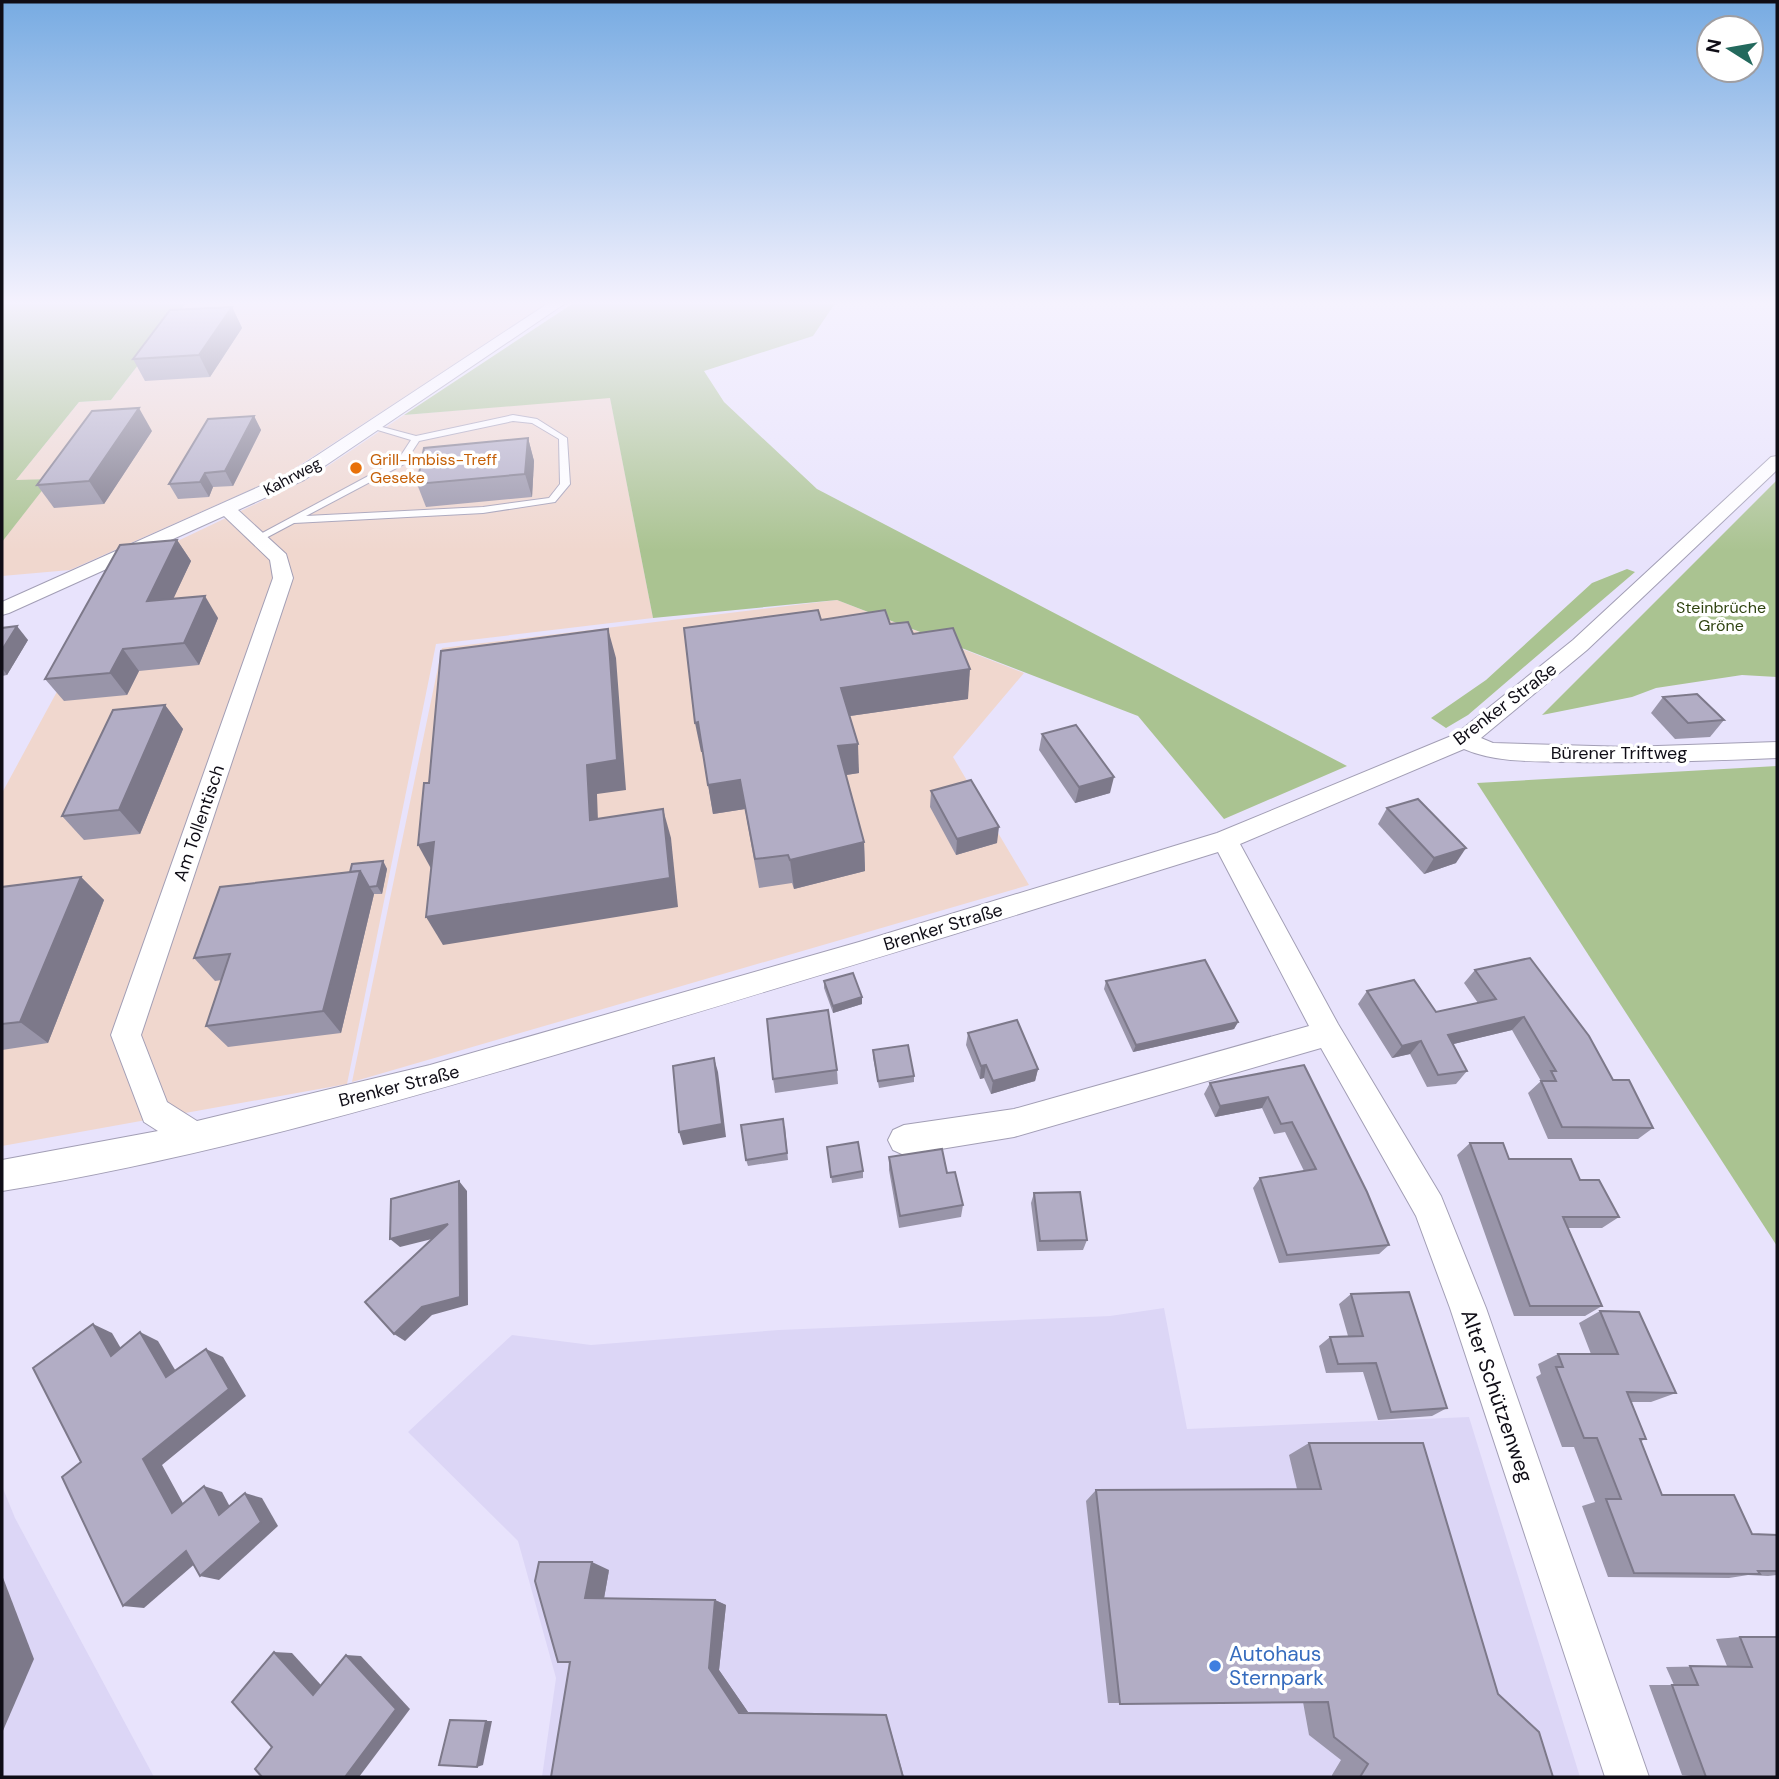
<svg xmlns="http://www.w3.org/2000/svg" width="1779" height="1779" viewBox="0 0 1779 1779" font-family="'DM Sans',sans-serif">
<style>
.built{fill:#dcd6f6}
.industrial{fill:#f0d7ce}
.green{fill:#aac391}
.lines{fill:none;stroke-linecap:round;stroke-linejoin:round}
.lane-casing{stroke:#a29eb5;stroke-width:2}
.street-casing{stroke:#a29eb5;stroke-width:2}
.lane{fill:#fff;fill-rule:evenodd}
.street{fill:#fff;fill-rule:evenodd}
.wall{fill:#9995a9}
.shaded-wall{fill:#7d798a}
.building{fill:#b2adc5;stroke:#7d798a;stroke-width:2}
.food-dot{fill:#e8710a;stroke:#fff;stroke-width:2.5}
.shop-dot{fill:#3f7fe0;stroke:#fff;stroke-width:2.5}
.labels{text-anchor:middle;stroke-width:7;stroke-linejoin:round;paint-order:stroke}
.far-food-label{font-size:16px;fill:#c56008;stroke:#fff;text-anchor:start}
.far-street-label{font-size:16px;fill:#0f0d16;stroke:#fff}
.far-park-label{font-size:16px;fill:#2f4311;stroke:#fff}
.street-label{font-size:18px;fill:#0f0d16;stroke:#fff}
.near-street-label{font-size:21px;fill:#0f0d16;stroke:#fff}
.near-shop-label{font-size:21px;fill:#366cbe;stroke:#fff;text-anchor:start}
</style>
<rect width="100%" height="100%" fill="#e8e3fc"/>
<g class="built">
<polygon points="1164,1308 1187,1429 1469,1417 1580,1777 542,1777 556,1678 518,1541 408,1432 512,1335 591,1345 779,1330 1110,1316"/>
<polygon points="2,1486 15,1518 154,1777 2,1777"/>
</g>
<g class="industrial">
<polygon points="187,302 550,302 286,474 70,570 2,576 2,542 50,479 15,481 79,402 111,400"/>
<polygon points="610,397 653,618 436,644 347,1084 2,1146 2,793 125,566 310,478 404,415"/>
<polygon points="837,600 1024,673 953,757 1029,885 352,1082 442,648"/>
</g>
<g class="green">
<polygon points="2,302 187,302 111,400 79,402 16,480 51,479 2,542"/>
<polygon points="575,302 836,302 813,336 704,371 724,402 817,489 1347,766 1224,819 1138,716 837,600 653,618 610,398 404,415"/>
<polygon points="1777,480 1777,677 1742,675 1656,688 1632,697 1542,715"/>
<polygon points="1627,569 1635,572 1468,715 1446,728 1431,718 1486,680 1592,583"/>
<polygon points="1777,766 1777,1246 1477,783"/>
</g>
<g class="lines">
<g class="lane-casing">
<path id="lane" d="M513 415 537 419 567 438 570 484 555 502 483 513 294 523 262 540 253 538 398 460 411 440 371 428V424L416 436ZM513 421 532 423 559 439 560 484 549 498 483 507 306 516 404 464 419 441Z"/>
</g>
<g class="street-casing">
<path id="street" d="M550 302H567L304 480 238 510 286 554 293 578 141 1035 167 1102 197 1121 430 1065 859 942 1217 833 1456 734 1573 640 1771 457 1777 456V470L1587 650 1481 738 1493 743 1628 747 1777 742V758C1708 761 1638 763 1569 762 1533 761 1497 763 1464 749L1240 844 1338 1024 1441 1196 1486 1308 1649 1777H1605L1450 1308 1416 1216 1321 1048 1014 1137 904 1155 893 1150 888 1140 893 1130 904 1125 1014 1109 1309 1026 1218 852C1014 916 810 979 605 1040 407 1099 206 1158 2 1191V1160L158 1131 144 1122 111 1035 273 578 270 560 224 516 9 613 2 615V602L292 472Z"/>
</g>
<use href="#lane" class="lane"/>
<use href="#street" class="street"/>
</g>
<g class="wall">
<polygon points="232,307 242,328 210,377 145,381 133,359"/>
<polygon points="254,416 261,430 233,486 213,487 209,497 178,499 169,484"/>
<polygon points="152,431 104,504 54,508 37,485"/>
<polygon points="528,438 534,461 532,497 426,507 417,484"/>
<polygon points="177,540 191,561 173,599 218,618 199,665 139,671 127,695 64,701 45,679"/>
<polygon points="821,620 890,624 913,634 968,699 850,716 859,773 846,775 864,842 865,871 794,889 792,883 759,888 745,809 713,814 703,752 701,752"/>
<polygon points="2,628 28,640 7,675 2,676"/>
<polygon points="1663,697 1724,720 1710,737 1675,739 1651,713"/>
<polygon points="165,705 183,729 140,834 84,840 62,816"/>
<polygon points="1042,734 1110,793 1075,803 1039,750"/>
<polygon points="931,791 997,843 956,855 930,807"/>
<polygon points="1387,808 1456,863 1424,874 1378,824"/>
<polygon points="383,861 387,869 382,894 374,894 341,1033 228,1047 206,1026 222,980 215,981 194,958 350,872"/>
<polygon points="81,877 104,900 48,1043 2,1050 2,887"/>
<polygon points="1475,970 1613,1080 1653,1128 1638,1139 1548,1139 1528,1093 1541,1081 1512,1030 1453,1044 1467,1071 1456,1084 1427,1087 1410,1054 1392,1058 1358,1004 1367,991 1436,1012 1478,1003 1464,983"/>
<polygon points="824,981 862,997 862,1004 833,1013 824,988"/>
<polygon points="1106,981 1238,1022 1234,1029 1133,1052 1104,989"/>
<polygon points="968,1033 1038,1069 1035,1081 991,1094 984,1078 980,1079 966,1045"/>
<polygon points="873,1050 914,1076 914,1082 879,1088 873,1057"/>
<polygon points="1304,1065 1389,1245 1379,1254 1279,1263 1253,1188 1260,1178 1304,1171 1285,1132 1274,1134 1262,1108 1215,1117 1204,1094 1210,1083"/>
<polygon points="837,1070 838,1084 775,1093 773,1079"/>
<polygon points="785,1126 788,1160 748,1166 746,1160"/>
<polygon points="1470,1143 1509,1159 1580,1180 1619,1217 1602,1228 1568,1228 1602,1306 1585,1316 1514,1316 1457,1155"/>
<polygon points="827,1147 863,1171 863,1178 832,1183"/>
<polygon points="889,1157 947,1173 963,1205 961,1217 899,1228 889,1170"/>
<polygon points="1034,1193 1087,1240 1083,1250 1037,1251 1031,1203"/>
<polygon points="1351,1294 1447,1408 1432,1416 1378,1420 1363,1372 1326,1373 1319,1346 1330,1337 1348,1336 1339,1304"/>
<polygon points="1600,1311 1676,1393 1651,1402 1631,1402 1646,1439 1641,1441 1662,1495 1752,1534 1777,1535 1777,1575 1768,1576 1748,1575 1729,1578 1608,1577 1582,1506 1595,1502 1574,1447 1562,1447 1536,1377 1541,1374 1538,1364 1558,1354 1591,1354 1579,1323"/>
<polygon points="1309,1443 1498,1694 1553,1777 1332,1777 1332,1775 1341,1760 1309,1735 1303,1702 1108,1703 1086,1501 1096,1490 1297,1489 1289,1455"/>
<polygon points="609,1570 604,1598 715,1600 726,1605 719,1670 748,1712 886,1714 904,1777 570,1663 558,1662"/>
<polygon points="1740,1637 1777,1637 1777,1777 1700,1777 1682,1775 1649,1685 1674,1685 1666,1667 1727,1666 1716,1639"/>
</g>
<g class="shaded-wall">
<polygon points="232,307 242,328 210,377 199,355"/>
<polygon points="139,408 152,431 104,504 89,481"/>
<polygon points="254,416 261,430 233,486 225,471"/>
<polygon points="528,438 534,461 532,497 525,474"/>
<polygon points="205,473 213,487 209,497 200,482"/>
<polygon points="177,540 191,561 162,623 147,601"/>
<polygon points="205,596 218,618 199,665 184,643"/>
<polygon points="17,626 28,640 7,675 2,668 2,650"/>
<polygon points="608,629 616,658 626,790 597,794 599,849 590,820 587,765"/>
<polygon points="123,649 139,671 127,695 110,673"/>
<polygon points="970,669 968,699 843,717 841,688"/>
<polygon points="165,705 183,729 140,834 119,810"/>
<polygon points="698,722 704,752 701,752 695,723"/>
<polygon points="858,744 859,773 840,776 838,746"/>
<polygon points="1114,777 1110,793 1075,803 1079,787"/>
<polygon points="740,780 745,809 713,814 708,785"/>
<polygon points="663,809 671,838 678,907 443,945 426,917"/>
<polygon points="999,827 997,843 956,855 957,839"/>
<polygon points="434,842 434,874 418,845"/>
<polygon points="864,842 865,871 794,889 790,860"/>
<polygon points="1466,848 1456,863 1424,874 1434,858"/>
<polygon points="383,861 387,869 382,894 377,886"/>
<polygon points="360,871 374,894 341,1033 323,1011"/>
<polygon points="81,877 104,900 48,1043 20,1022"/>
<polygon points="862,997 862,1004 833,1013 833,1006"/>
<polygon points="1524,1017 1512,1030 1437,1048 1448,1035"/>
<polygon points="1238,1022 1234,1029 1133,1052 1136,1045"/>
<polygon points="1421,1041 1410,1054 1392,1058 1402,1046"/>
<polygon points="714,1058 718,1072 726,1137 683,1145 679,1132"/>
<polygon points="986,1065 984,1078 980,1079 981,1066"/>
<polygon points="1038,1069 1035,1081 991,1094 993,1081"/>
<polygon points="1268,1097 1262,1108 1215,1117 1220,1106"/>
<polygon points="459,1181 467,1191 468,1305 432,1315 405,1341 394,1334 422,1307"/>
<polygon points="448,1224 456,1233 400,1247 390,1239"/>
<polygon points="93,1324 112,1333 130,1364 111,1356"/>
<polygon points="140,1332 158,1341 184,1385 166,1377"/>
<polygon points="206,1349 223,1357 246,1396 162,1465 191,1518 172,1513 143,1459"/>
<polygon points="204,1486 222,1492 237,1520 219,1515"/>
<polygon points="245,1493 262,1498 278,1526 219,1580 200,1576"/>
<polygon points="186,1551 205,1555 144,1608 123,1606"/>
<polygon points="592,1562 609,1570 603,1604 585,1598"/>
<polygon points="2,1575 34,1659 2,1733"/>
<polygon points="715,1600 726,1605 719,1670 748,1712 739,1713 709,1668"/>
<polygon points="274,1652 292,1653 330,1695 313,1695"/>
<polygon points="346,1655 361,1656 410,1709 359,1777 345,1777"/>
<polygon points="486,1721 492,1721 483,1765 477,1767"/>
</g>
<g class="building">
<polygon points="232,307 199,355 133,359 170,310"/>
<polygon points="139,408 89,481 37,485 92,411"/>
<polygon points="254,416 225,471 205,473 200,482 169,484 208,419"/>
<polygon points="528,438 525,474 417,484 424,448"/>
<polygon points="177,540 147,601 205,596 184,643 123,649 110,673 45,679 120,545"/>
<polygon points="818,610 821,620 885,610 890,624 908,622 913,634 953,628 970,669 841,688 858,744 838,746 864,842 790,860 788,855 755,859 740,780 708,785 698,722 695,723 684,628"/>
<polygon points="17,626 2,650 2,628"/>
<polygon points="608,629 617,760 587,765 590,820 663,809 670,878 426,917 434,842 418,845 424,783 429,783 441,651"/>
<polygon points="1697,694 1724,720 1688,723 1663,697"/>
<polygon points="165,705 119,810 62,816 113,710"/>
<polygon points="1076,725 1114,777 1079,787 1042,734"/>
<polygon points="971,780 999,827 957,839 931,791"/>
<polygon points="1418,799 1466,848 1434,858 1387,808"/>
<polygon points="383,861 377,886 369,887 360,871 350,872 352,864"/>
<polygon points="360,871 323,1011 206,1026 230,954 194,958 220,887"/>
<polygon points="81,877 20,1022 2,1024 2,887"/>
<polygon points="1530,958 1589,1036 1613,1080 1629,1080 1653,1128 1562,1127 1541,1081 1556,1081 1551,1071 1556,1071 1524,1017 1448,1035 1467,1071 1438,1075 1421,1041 1402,1046 1367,991 1414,980 1436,1012 1496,999 1475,970"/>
<polygon points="1205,960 1238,1022 1136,1045 1106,981"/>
<polygon points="853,973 862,997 833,1006 824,981"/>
<polygon points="828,1010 837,1070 773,1079 767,1019"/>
<polygon points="1017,1020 1038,1069 993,1081 986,1065 981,1066 968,1033"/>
<polygon points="908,1045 914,1076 878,1081 873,1050"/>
<polygon points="714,1058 722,1124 679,1132 673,1066"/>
<polygon points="1304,1065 1367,1192 1389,1245 1287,1255 1260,1178 1316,1169 1292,1122 1281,1124 1268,1097 1220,1106 1210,1083"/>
<polygon points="783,1119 787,1153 746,1160 741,1125"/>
<polygon points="858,1142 863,1171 831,1177 827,1147"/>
<polygon points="1470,1143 1503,1143 1509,1159 1571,1159 1580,1180 1599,1180 1619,1217 1563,1217 1602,1306 1530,1306"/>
<polygon points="942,1149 947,1173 955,1172 963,1205 900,1216 889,1157"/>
<polygon points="459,1181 460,1297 422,1307 394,1334 365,1302 448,1224 390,1239 391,1199"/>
<polygon points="1080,1192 1087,1240 1040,1241 1034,1193"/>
<polygon points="1409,1292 1447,1408 1391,1412 1376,1363 1338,1364 1330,1337 1363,1336 1351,1294"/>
<polygon points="1600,1311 1639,1312 1676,1393 1627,1392 1646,1439 1640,1439 1662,1495 1734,1495 1752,1534 1777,1535 1777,1571 1758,1571 1760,1574 1634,1573 1606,1499 1621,1499 1597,1438 1584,1438 1556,1367 1563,1367 1558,1354 1618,1354"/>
<polygon points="93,1324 111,1356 140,1332 166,1377 206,1349 229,1389 143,1459 172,1513 204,1486 219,1515 245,1493 261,1522 200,1576 186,1551 123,1606 62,1477 81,1462 33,1368"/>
<polygon points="1309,1443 1423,1443 1498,1694 1539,1732 1553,1777 1360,1777 1368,1764 1334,1737 1328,1702 1120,1704 1096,1490 1321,1489"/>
<polygon points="539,1562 592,1562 585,1598 715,1600 709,1668 739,1713 886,1715 903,1777 551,1777 570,1662 558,1662 535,1581"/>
<polygon points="1740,1637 1777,1637 1777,1777 1706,1777 1672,1685 1698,1685 1690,1666 1752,1667"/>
<polygon points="274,1652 313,1695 346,1655 396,1709 345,1777 262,1777 255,1769 272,1747 232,1702"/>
<polygon points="450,1720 486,1721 477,1767 439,1765"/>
</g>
<linearGradient id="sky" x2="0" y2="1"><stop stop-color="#77abe2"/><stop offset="0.55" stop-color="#f5f2fe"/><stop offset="1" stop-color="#f5f2fe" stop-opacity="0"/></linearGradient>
<rect width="1779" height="551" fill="url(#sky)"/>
<circle class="food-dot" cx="356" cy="468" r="7"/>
<circle class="shop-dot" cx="1215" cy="1666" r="7"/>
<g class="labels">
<g class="far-food-label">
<text x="370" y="465">Grill-Imbiss-Treff<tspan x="370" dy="18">Geseke</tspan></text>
</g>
<g class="far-street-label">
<text transform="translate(292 476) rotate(-28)" y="6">Kahrweg</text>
</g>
<g class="far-park-label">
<text x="1721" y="613">Steinbrüche<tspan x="1721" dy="18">Gröne</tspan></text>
</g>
<g class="street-label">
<text transform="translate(1505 704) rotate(-37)" y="6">Brenker Straße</text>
<text x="1619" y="759">Bürener Triftweg</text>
<text transform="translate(199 823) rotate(-71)" y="6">Am Tollentisch</text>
<text transform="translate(943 927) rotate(-17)" y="6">Brenker Straße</text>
<text transform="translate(399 1086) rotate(-14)" y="6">Brenker Straße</text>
</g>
<g class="near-street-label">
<text transform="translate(1497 1396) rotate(71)" y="7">Alter Schützenweg</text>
</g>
<g class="near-shop-label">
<text x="1229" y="1661">Autohaus<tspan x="1229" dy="24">Sternpark</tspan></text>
</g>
</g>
<rect width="1779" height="1779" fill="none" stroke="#0f0d16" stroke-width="7"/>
<g transform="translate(1730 49) rotate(281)"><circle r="33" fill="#ffffff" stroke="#9f9ea2" stroke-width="2"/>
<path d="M0-5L12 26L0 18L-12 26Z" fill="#23695d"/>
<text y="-10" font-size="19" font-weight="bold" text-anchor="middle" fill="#0f0d16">N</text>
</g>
</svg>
